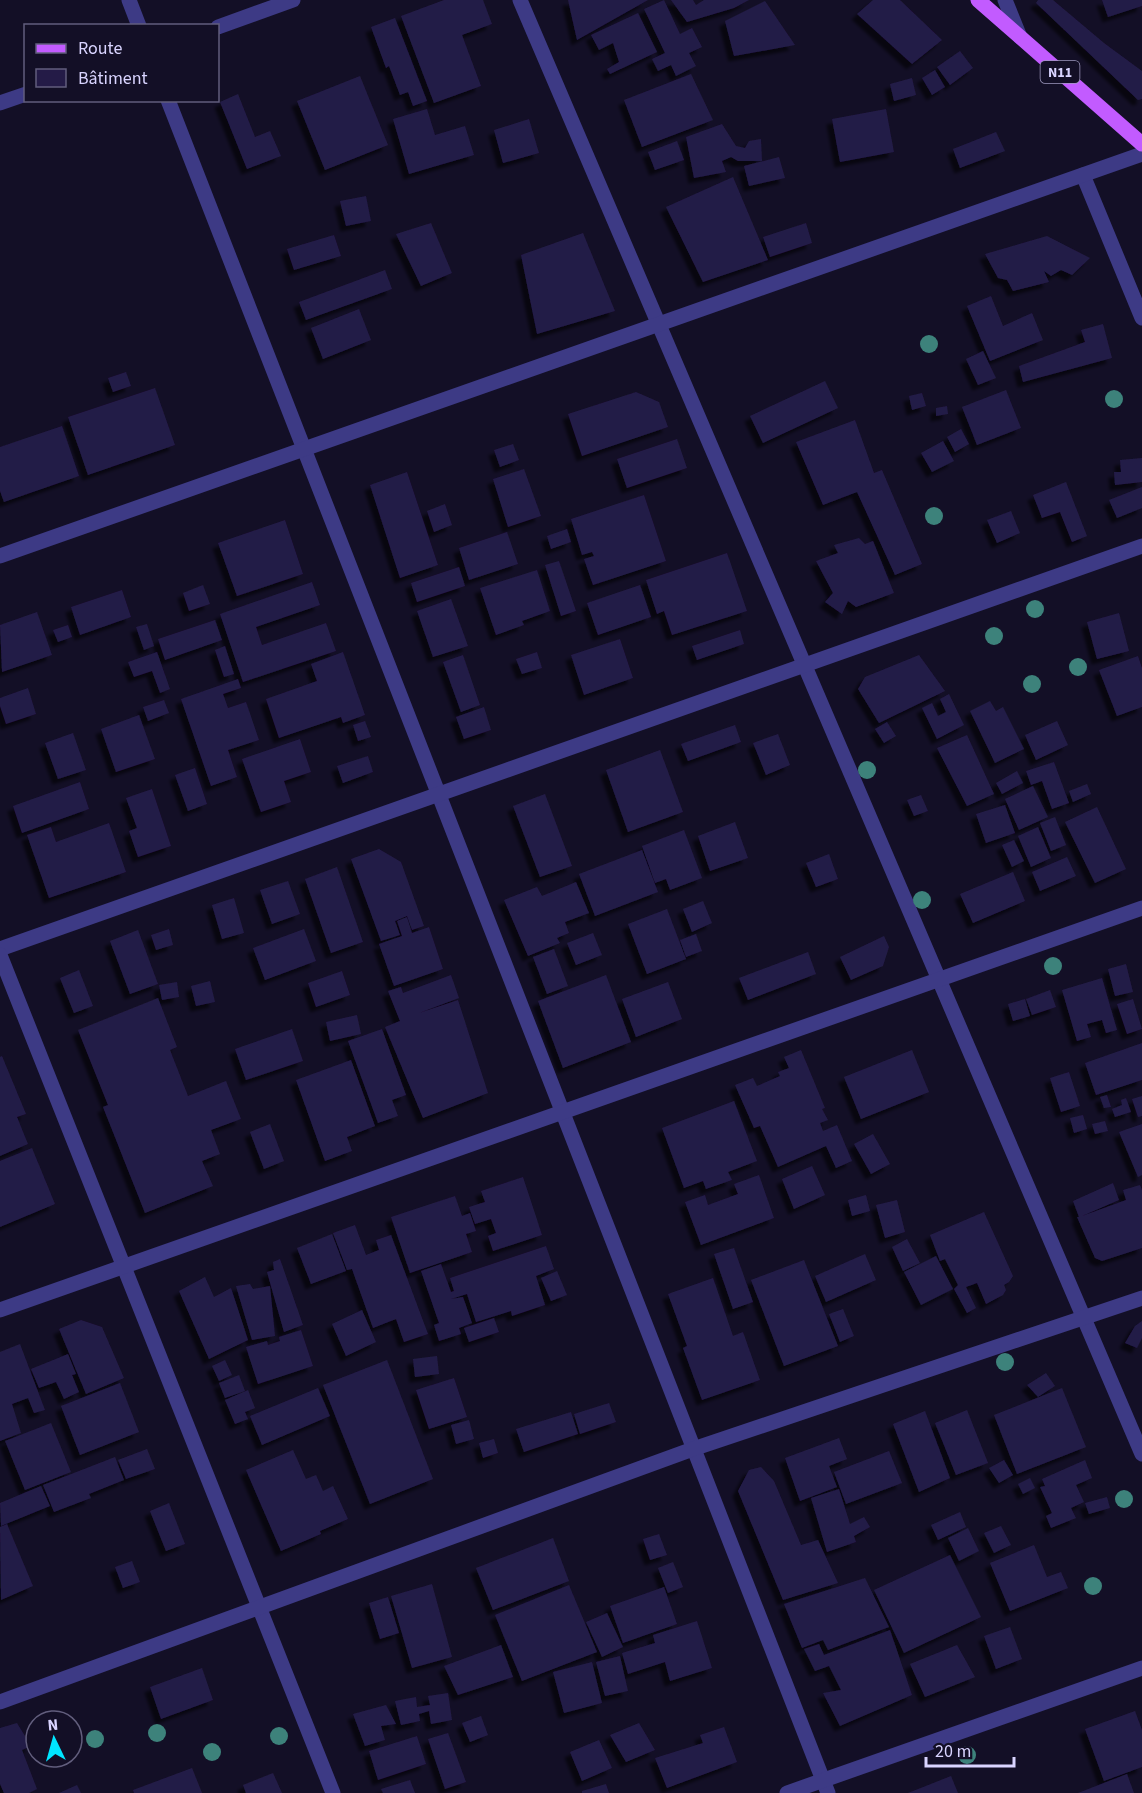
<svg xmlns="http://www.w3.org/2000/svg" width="1142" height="1793" viewBox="0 0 1142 1793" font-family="'Source Sans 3',sans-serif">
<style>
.building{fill:#241b47;filter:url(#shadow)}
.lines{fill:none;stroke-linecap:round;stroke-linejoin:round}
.street{stroke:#3d3a85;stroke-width:15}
.primary{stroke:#c25bff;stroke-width:15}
.tree{fill:#3d827b}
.labels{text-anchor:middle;stroke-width:5;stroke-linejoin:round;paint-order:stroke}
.shield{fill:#130f26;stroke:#9e99be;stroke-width:1.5}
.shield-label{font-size:14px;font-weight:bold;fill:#d9d4ff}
</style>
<defs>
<filter id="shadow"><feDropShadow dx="-5.5" dy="5.5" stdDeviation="1.5" flood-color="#0009"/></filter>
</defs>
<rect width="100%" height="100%" fill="#130f26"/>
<g class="building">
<polygon points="444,0 483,0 492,24 462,35 481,86 434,103 401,16"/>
<polygon points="568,0 648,0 577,40"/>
<polygon points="664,0 680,34 692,28 702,47 689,53 696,66 676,76 671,65 658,71 652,59 665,53 644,9"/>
<polygon points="671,0 693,0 696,5 704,0 749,0 734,8 687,22"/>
<polygon points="873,0 900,0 942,40 912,64 857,14"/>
<polygon points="1038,0 1053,0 1104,43 1142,71 1142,99 1138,100 1036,3"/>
<polygon points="1102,0 1142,0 1142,6 1108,17"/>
<polygon points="765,1 795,45 734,56 725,21"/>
<polygon points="638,13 657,52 610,74 607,69 619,62 613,43 599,50 591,35"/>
<polygon points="395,18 427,101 413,106 408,92 400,95 389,66 386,68 371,27"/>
<polygon points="960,51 973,68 950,85 937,67"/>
<polygon points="935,70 945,87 932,95 922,78"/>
<polygon points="691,74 713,120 642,147 624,100"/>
<polygon points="360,76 388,145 325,170 297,101"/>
<polygon points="912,78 916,95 894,101 890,84"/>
<polygon points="238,94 255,137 270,131 281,156 247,169 220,102"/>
<polygon points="427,109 435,135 465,126 474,155 409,174 393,119"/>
<polygon points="886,109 894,152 840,162 832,119"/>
<polygon points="529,119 539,153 503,163 494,130"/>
<polygon points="722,124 736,146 745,148 749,141 761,139 762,161 738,161 731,157 722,161 726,172 694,178 686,137"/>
<polygon points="996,132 1005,151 960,168 953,149"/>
<polygon points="677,141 684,160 655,170 648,152"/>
<polygon points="779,157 785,178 749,186 744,166"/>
<polygon points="733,177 768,260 703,282 666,207"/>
<polygon points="366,196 371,221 346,226 340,201"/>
<polygon points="431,223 452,273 421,286 396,234"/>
<polygon points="806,223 812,243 770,257 763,237"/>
<polygon points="583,233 615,311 537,334 521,255"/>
<polygon points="334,235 341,256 294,270 287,249"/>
<polygon points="1047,236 1090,258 1072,275 1061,270 1051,276 1044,271 1049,282 1013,291 1007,280 998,278 985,254"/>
<polygon points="385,270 392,289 306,320 299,302"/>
<polygon points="991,296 1003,326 1032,313 1043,340 990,361 967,306"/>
<polygon points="359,309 371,340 323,359 311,328"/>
<polygon points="1103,324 1112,358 1023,382 1019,366 1085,342 1081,330"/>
<polygon points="983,351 996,378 978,385 966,359"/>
<polygon points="126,372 131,386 113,392 108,378"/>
<polygon points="825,381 838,408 763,443 750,416"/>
<polygon points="155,388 175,445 88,475 68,417"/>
<polygon points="1006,390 1021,428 977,445 962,407"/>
<polygon points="636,392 659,402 668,427 582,456 568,414"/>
<polygon points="922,393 926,406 912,410 909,396"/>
<polygon points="947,406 948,414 936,416 936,408"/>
<polygon points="855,420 874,473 882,470 922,564 895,575 857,492 823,505 796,442"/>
<polygon points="62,426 79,476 4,502 0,491 0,447"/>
<polygon points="961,429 969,444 955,452 947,437"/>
<polygon points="677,439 687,468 627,488 617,459"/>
<polygon points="943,441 954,461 932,472 921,453"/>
<polygon points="513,444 519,460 500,467 494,450"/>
<polygon points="1142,458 1142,482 1115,485 1114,472 1121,472 1120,460"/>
<polygon points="524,469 541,516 508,527 493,479"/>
<polygon points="407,472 438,565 400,578 370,485"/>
<polygon points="1066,482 1087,536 1072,542 1060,512 1042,518 1033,495"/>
<polygon points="1142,487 1142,508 1117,518 1109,500"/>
<polygon points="644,495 666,561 593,585 584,559 594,556 592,552 582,555 571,519"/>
<polygon points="445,504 452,525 434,532 427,511"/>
<polygon points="1011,511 1020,533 997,543 987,520"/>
<polygon points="285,520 303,574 237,596 218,543"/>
<polygon points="567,529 571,542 551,549 547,536"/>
<polygon points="507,532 518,564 469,580 459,548"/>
<polygon points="859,538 865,544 873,541 894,593 856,607 848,601 842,614 825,602 833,593 816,561 838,553 834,545"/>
<polygon points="727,553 747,611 672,635 664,611 657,614 646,580"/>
<polygon points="559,561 576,611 561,616 545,565"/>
<polygon points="459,567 465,586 417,602 411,583"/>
<polygon points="537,570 550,611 522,621 524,625 496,635 480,588"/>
<polygon points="312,582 320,605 256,627 262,645 326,623 336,651 243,682 220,614"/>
<polygon points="203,585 210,604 189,611 183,593"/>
<polygon points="640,585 651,617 598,635 587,603"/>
<polygon points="122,590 131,617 80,635 71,607"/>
<polygon points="451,599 468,646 433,657 417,611"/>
<polygon points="37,612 52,655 2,672 0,625"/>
<polygon points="1119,613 1129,651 1097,659 1087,622"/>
<polygon points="215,620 222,640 165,660 158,639"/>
<polygon points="147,624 154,646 144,650 136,627"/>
<polygon points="68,625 72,637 58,642 53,630"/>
<polygon points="740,630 744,644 697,660 692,646"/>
<polygon points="620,639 633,678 584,695 571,655"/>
<polygon points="225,646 234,674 224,677 215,650"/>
<polygon points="157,652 170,689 160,693 152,671 134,677 128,662"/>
<polygon points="343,652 365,715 343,723 341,717 279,738 266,699 317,681 311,664"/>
<polygon points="537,652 542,668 522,674 516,659"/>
<polygon points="463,655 480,705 461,712 443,662"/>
<polygon points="919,655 945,691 879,723 858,689 865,677"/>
<polygon points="1138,656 1142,668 1142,707 1117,716 1099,670"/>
<polygon points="238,679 241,688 223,694 228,708 246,702 259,740 228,750 237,777 211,786 181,699"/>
<polygon points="28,688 36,714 6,724 0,706 0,698"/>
<polygon points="949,694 964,725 937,739 922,708 932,703 938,716 946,712 940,699"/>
<polygon points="164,700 169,713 148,721 143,707"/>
<polygon points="990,701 996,711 1003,707 1024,749 995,763 970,711"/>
<polygon points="484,707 491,730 464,739 456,717"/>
<polygon points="139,715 155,759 116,772 101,729"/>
<polygon points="365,721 371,737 358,741 353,725"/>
<polygon points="1057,721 1068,745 1036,760 1025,735"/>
<polygon points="887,722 896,736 884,743 875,729"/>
<polygon points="735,725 741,742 688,761 681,744"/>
<polygon points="73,733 86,770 58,779 45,743"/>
<polygon points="778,734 790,765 766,775 753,743"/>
<polygon points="967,735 994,794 967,806 937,748"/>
<polygon points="300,739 311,772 284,781 291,802 261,812 242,759"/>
<polygon points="660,750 683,812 628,832 606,770"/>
<polygon points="368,756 373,772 343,783 337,766"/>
<polygon points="1054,762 1069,803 1052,809 1042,781 1031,785 1026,771"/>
<polygon points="195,768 207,804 188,811 175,775"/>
<polygon points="1017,771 1023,783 1002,794 996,783"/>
<polygon points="80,782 89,809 22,833 13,806"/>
<polygon points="1087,784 1091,794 1073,802 1069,791"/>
<polygon points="1033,786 1048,817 1019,830 1005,799"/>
<polygon points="152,789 171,846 138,857 129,831 137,828 126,798"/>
<polygon points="545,794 572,866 540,877 513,806"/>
<polygon points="921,795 928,811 914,816 907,800"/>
<polygon points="1005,805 1015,833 986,843 976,814"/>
<polygon points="1097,807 1126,869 1095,883 1065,822"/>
<polygon points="1055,817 1066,845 1051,851 1040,823"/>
<polygon points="735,822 748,858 710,871 698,836"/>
<polygon points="109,823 126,872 49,898 27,835 51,827 56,842"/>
<polygon points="1038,827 1051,858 1031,867 1018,836"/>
<polygon points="684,830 702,878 670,890 666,879 655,883 642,846"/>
<polygon points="1014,840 1024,861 1012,867 1002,845"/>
<polygon points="379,849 401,862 424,926 412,930 407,916 395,921 400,935 381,941 351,859"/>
<polygon points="642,850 658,892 595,916 579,874"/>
<polygon points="829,854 838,879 816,887 806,863"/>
<polygon points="1067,857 1076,876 1040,891 1032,872"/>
<polygon points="337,867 363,942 331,953 305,879"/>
<polygon points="1013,872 1025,901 973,923 960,894"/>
<polygon points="288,881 300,914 272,924 260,890"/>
<polygon points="576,882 589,913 565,922 569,933 557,938 560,943 528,956 504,900 537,887 542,896"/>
<polygon points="234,898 244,933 222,939 212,905"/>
<polygon points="703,901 712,923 692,932 683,909"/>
<polygon points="667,909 686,959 647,974 628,924"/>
<polygon points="407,917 412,933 429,927 443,969 394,986 379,944 402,936 397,921"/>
<polygon points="169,929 173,945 156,950 151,935"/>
<polygon points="304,929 316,961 265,980 253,948"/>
<polygon points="138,930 158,984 130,994 110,941"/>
<polygon points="593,933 602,955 576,965 567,943"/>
<polygon points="696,934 702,951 686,957 680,940"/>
<polygon points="884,936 889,947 883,966 851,980 840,957"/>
<polygon points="554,949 568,986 547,994 533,957"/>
<polygon points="808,952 816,974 748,1000 739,978"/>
<polygon points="1126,964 1133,992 1115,996 1108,969"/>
<polygon points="79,970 93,1006 74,1013 60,978"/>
<polygon points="342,971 350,995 316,1007 308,983"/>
<polygon points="451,975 459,998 419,1013 458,1000 488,1093 423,1118 385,1027 400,1021 388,991 401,987 403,993"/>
<polygon points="606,975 631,1042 563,1068 538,1001"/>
<polygon points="1102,978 1117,1030 1106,1033 1102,1020 1087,1024 1091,1037 1077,1041 1062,990"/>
<polygon points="210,981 215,1002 196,1006 191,986"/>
<polygon points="177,982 179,997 162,1000 159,985"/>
<polygon points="668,982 682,1019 636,1037 622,999"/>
<polygon points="1050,990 1056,1007 1032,1015 1026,999"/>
<polygon points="158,998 177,1047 170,1050 188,1096 226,1081 241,1119 211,1130 220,1154 202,1161 213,1186 145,1213 103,1107 108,1105 78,1030"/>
<polygon points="1025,999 1030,1016 1013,1021 1008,1004"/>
<polygon points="1133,999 1142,1029 1127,1034 1117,1004"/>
<polygon points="357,1015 361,1034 330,1041 326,1022"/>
<polygon points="292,1029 303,1061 246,1080 235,1049"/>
<polygon points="382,1029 406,1095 392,1100 398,1116 378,1123 348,1041"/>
<polygon points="1142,1043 1142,1080 1096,1095 1085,1063"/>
<polygon points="801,1050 825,1108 822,1109 828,1120 820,1123 823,1131 837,1125 852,1161 836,1168 826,1146 778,1167 760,1126 754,1128 735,1085 753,1078 757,1086 780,1076 778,1072 789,1068 784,1057"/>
<polygon points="912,1050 929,1092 861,1119 844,1077"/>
<polygon points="2,1056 26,1114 17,1117 28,1144 0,1156 0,1057"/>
<polygon points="351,1060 375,1126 347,1137 352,1151 325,1161 296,1080"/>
<polygon points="1069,1072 1080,1106 1061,1112 1050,1078"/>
<polygon points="1107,1095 1111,1107 1104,1108 1100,1097"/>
<polygon points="1142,1096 1142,1116 1138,1117 1132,1099"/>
<polygon points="1126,1098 1131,1112 1115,1117 1112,1109 1122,1105 1121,1100"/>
<polygon points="734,1101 757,1161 728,1172 732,1180 706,1189 703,1181 684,1188 662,1128"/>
<polygon points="1083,1115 1087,1129 1074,1133 1070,1118"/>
<polygon points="1105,1121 1108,1131 1095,1134 1092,1124"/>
<polygon points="270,1124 284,1161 264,1169 250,1132"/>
<polygon points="1142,1124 1142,1175 1138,1177 1119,1132"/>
<polygon points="873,1134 890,1164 871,1174 854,1144"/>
<polygon points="32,1148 55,1204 0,1227 0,1161"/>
<polygon points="812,1166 825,1195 794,1209 782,1179"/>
<polygon points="759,1175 774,1218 701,1245 685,1202 705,1195 708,1205 738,1194 734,1184"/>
<polygon points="523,1177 542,1235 493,1251 488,1236 496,1233 491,1219 475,1224 469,1207 485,1202 481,1191"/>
<polygon points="1113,1183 1119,1200 1082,1216 1126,1200 1123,1190 1140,1185 1142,1190 1142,1248 1102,1261 1095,1258 1077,1217 1079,1217 1073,1201"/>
<polygon points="866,1195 870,1211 852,1216 848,1200"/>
<polygon points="455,1196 462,1216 470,1213 476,1231 466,1234 472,1252 410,1273 391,1217"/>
<polygon points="897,1200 905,1232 885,1238 876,1205"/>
<polygon points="984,1212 1013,1276 1009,1282 1004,1285 1006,1290 1003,1295 986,1304 977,1283 966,1287 976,1308 967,1313 954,1289 958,1285 945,1259 940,1261 930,1235"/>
<polygon points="355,1225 366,1255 379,1250 376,1240 391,1235 428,1334 404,1342 396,1319 373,1328 352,1269 347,1270 333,1233"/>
<polygon points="332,1234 346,1271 311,1284 297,1248"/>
<polygon points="907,1239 920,1263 903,1271 892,1247"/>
<polygon points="546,1246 554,1269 536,1276 545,1305 512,1316 511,1311 476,1322 467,1294 451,1299 463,1297 472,1323 459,1328 461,1334 439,1341 434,1325 439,1323 421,1271 441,1264 451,1292 454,1291 450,1278"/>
<polygon points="734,1248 753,1302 733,1309 714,1254"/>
<polygon points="865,1254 876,1280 826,1302 815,1276"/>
<polygon points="936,1256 953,1289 921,1305 904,1272"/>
<polygon points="280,1259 303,1325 284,1332 267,1272 274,1270 273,1262"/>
<polygon points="804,1260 838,1346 784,1366 751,1280"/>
<polygon points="557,1271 567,1295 551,1301 541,1278"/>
<polygon points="205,1277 214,1297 231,1288 248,1340 209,1359 179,1291"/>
<polygon points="713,1278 733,1336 743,1332 760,1380 702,1400 683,1348 687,1346 668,1294"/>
<polygon points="250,1284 253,1289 270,1286 275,1336 252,1340 236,1286"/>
<polygon points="843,1309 854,1336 840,1342 829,1314"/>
<polygon points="362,1310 376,1342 346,1356 332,1324"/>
<polygon points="494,1318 499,1332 469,1342 464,1328"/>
<polygon points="81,1320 102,1327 124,1378 86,1394 59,1329"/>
<polygon points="1142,1321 1142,1338 1137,1348 1125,1343 1135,1326"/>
<polygon points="301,1330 313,1366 258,1384 246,1347 267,1341 268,1345 280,1341 279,1337"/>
<polygon points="20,1344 45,1410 34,1413 28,1398 12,1404 21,1433 0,1441 0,1352"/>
<polygon points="68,1354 76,1374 72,1375 79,1392 64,1399 56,1382 39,1388 31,1369"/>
<polygon points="437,1356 439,1374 415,1377 413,1359"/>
<polygon points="225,1360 232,1375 219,1381 212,1366"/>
<polygon points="387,1360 433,1479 370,1504 323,1385"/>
<polygon points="1046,1373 1055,1386 1038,1397 1027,1385"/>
<polygon points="239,1375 245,1391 225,1398 219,1383"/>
<polygon points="454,1378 467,1417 429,1429 416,1390"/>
<polygon points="120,1383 139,1432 80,1455 61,1406"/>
<polygon points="318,1388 330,1416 262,1445 250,1416"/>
<polygon points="1062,1388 1086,1447 1017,1474 994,1415"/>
<polygon points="248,1390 255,1408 245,1412 248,1419 235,1424 225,1400"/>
<polygon points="609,1403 616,1422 580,1434 574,1414"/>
<polygon points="967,1410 988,1463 956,1475 935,1423"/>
<polygon points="925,1411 950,1478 919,1492 893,1424"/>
<polygon points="571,1412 578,1434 524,1452 516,1429"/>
<polygon points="469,1420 474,1439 456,1444 451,1425"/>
<polygon points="51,1423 71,1472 25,1490 5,1441"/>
<polygon points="839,1438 847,1459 829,1466 837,1487 800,1501 785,1458"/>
<polygon points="494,1439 498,1453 483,1458 479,1443"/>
<polygon points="147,1449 155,1469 126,1479 118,1460"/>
<polygon points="293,1450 306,1479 316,1475 323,1491 333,1486 348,1519 320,1531 321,1534 281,1551 246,1470"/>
<polygon points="889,1451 902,1483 846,1504 834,1472"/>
<polygon points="115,1457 124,1480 89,1494 91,1498 54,1512 43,1485"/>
<polygon points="1004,1460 1013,1475 999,1483 989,1468"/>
<polygon points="1085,1460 1092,1478 1076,1485 1084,1502 1071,1508 1076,1518 1051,1528 1046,1516 1052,1513 1040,1487 1045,1486 1042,1479"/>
<polygon points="761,1467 774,1481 801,1545 818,1540 838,1583 783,1600 738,1491 749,1470"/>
<polygon points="1030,1478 1035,1488 1023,1494 1018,1484"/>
<polygon points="41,1486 50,1506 1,1526 0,1503"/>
<polygon points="839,1489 850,1524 864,1517 870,1527 854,1536 856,1542 827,1552 811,1498"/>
<polygon points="1107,1497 1110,1508 1089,1514 1085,1503"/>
<polygon points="169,1503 185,1544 166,1551 150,1511"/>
<polygon points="960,1512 966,1527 938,1540 931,1525"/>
<polygon points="7,1524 33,1586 1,1600 0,1527"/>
<polygon points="1001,1526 1011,1545 994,1553 984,1533"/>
<polygon points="968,1528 979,1551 959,1561 948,1538"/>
<polygon points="659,1534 667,1555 650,1560 643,1539"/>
<polygon points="553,1538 569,1581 493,1610 476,1568"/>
<polygon points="1034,1545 1047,1577 1061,1572 1068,1588 1010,1611 990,1563"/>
<polygon points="950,1555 981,1617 904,1653 874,1590"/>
<polygon points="132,1561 140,1582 123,1588 115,1567"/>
<polygon points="673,1562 683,1587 668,1593 658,1568"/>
<polygon points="865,1578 889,1627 828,1650 823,1640 802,1648 784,1604"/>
<polygon points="432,1584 452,1657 412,1668 391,1596"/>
<polygon points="569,1585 597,1652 522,1681 495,1615"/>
<polygon points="664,1587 677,1624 623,1643 610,1606"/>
<polygon points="388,1597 399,1633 380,1639 369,1603"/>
<polygon points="607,1613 623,1647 602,1657 586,1622"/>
<polygon points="697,1621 712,1668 670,1681 665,1662 628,1674 622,1653 655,1643 653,1635"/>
<polygon points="1010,1627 1022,1659 996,1669 984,1636"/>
<polygon points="890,1630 912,1695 840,1726 823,1693 841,1690 829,1666 815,1671 804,1649 819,1644 824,1655"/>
<polygon points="501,1645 513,1677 458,1695 444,1666"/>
<polygon points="957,1645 975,1677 925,1697 910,1664"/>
<polygon points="620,1656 628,1691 605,1696 596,1662"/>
<polygon points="592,1662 602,1703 564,1713 553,1672"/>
<polygon points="202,1668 213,1700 161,1719 150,1687"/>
<polygon points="448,1693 452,1720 431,1724 429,1711 419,1714 420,1721 401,1725 395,1701 416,1697 417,1707 430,1705 428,1696"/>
<polygon points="386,1705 396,1724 381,1726 385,1740 365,1746 353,1714"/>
<polygon points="1135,1711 1142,1730 1142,1767 1104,1781 1085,1729"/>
<polygon points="481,1716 488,1735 470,1742 462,1723"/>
<polygon points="17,1723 31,1746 22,1750 37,1789 29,1793 4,1793 0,1784 0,1728"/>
<polygon points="639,1723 655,1750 626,1762 610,1735"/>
<polygon points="724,1727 737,1762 667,1788 655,1758 703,1743 700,1735"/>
<polygon points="448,1733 466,1782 445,1789 428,1739"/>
<polygon points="417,1736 426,1764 378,1780 369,1751"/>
<polygon points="599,1740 612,1768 582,1781 570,1752"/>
<polygon points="192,1768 202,1793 134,1793 133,1790"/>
<polygon points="273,1773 282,1793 246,1793 243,1785"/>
<polygon points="1127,1774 1134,1793 1078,1793"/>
<polygon points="951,1776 958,1793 908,1793"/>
<polygon points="410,1780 415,1793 383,1793 381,1789"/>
<polygon points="606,1784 609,1793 582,1793 582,1791"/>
<polygon points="77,1785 81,1793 59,1793"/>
</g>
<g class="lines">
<g class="street">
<polyline points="129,0 139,26"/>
<polyline points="520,0 1142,1454"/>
<polyline points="1005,0 1020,37"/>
<polyline points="218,27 293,0"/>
<polyline points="168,100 828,1793"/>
<polyline points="0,103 26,94"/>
<polyline points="1083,175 1142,318"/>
<polyline points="0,556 1142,154"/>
<polyline points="0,949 1142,546"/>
<polyline points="0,955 333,1793"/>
<polyline points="0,1310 1142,908"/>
<polyline points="0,1702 693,1449 1142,1298"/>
<polyline points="787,1793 1142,1668"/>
</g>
<polyline class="primary" points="978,0 1142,144"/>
</g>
<g class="tree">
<circle cx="929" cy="344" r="9"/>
<circle cx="1114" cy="399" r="9"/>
<circle cx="934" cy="516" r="9"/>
<circle cx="1035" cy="609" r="9"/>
<circle cx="994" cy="636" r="9"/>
<circle cx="1078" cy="667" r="9"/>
<circle cx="1032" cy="684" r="9"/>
<circle cx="867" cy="770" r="9"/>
<circle cx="922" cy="900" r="9"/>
<circle cx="1053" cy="966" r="9"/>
<circle cx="1005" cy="1362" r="9"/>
<circle cx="1124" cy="1499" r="9"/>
<circle cx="1093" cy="1586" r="9"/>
<circle cx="157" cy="1733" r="9"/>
<circle cx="279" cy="1736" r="9"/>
<circle cx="95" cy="1739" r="9"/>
<circle cx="212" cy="1752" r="9"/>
<circle cx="967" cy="1755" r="9"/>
</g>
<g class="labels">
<rect class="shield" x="1040.5" y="61" width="39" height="22" rx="4.5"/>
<g class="shield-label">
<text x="1060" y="77">N11</text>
</g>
</g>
<rect x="24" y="24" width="195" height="78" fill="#130f26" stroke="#625e7d" stroke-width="1.5"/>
<rect x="36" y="44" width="30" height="9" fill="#c25bff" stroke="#625e7d" stroke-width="1.5"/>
<text x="78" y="54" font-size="18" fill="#d9d4ff">Route</text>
<rect x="36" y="69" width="30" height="18" fill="#241b47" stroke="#625e7d" stroke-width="1.5"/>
<text x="78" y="84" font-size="18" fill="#d9d4ff">Bâtiment</text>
<g transform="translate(54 1739) rotate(355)"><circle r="28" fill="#130f26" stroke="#625e7d" stroke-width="1.5"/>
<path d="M0-4.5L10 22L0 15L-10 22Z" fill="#00e5ff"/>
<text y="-9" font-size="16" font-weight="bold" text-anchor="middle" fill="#d9d4ff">N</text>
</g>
<path d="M926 1757v9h88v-9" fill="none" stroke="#d9d4ff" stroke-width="3"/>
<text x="935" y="1757" font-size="18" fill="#d9d4ff" stroke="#130f26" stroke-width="4.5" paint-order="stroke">20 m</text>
</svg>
